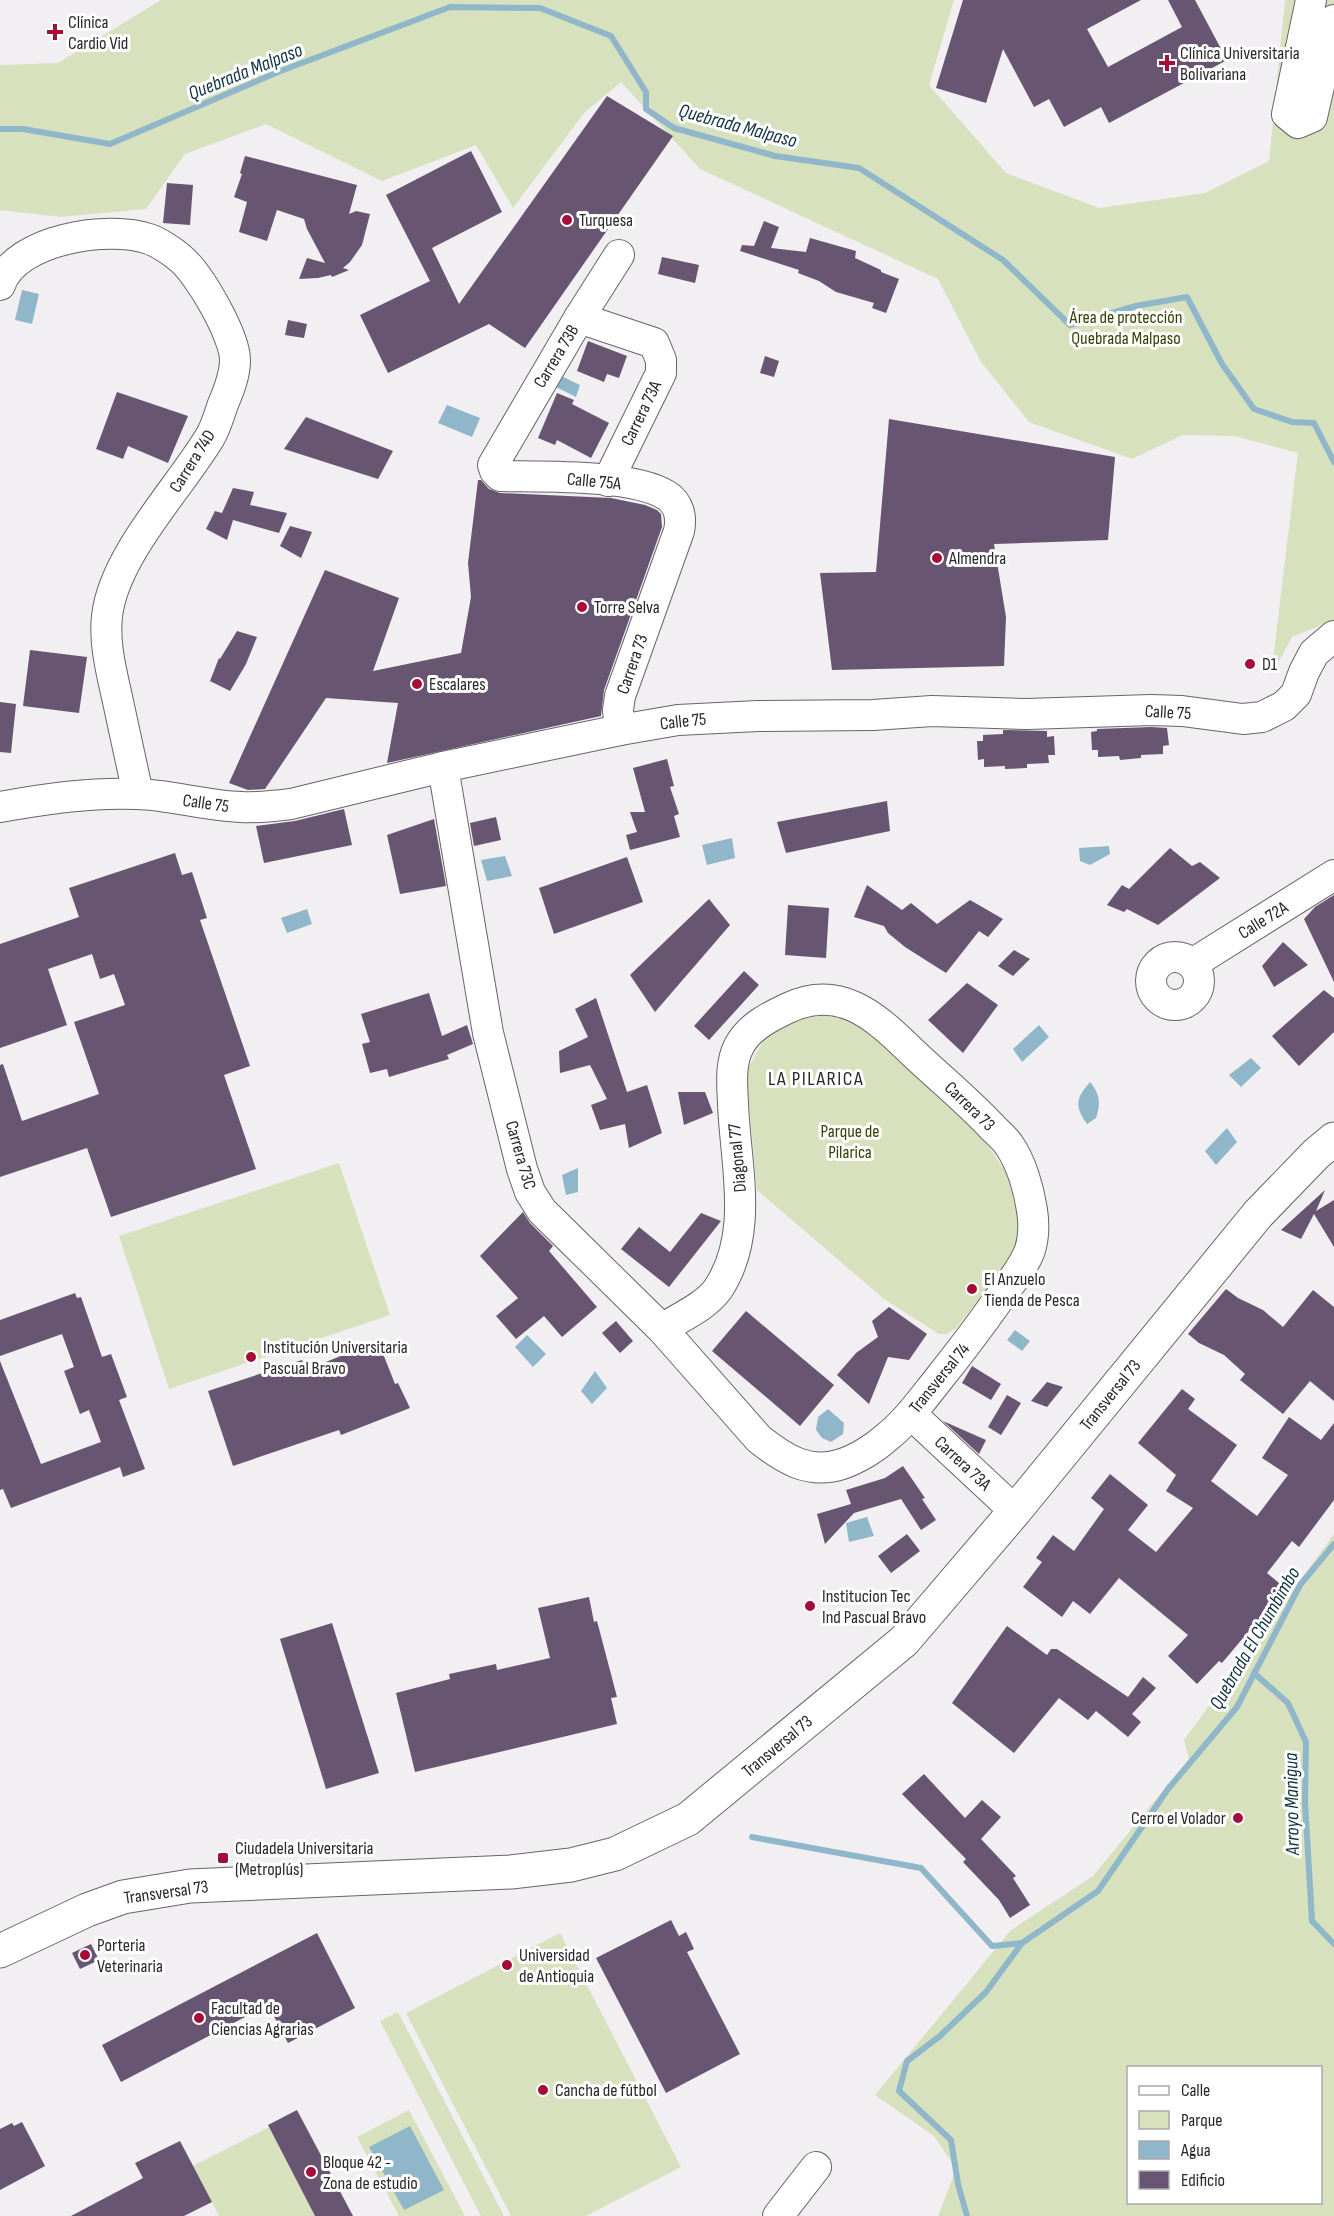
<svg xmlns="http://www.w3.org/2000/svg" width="1334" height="2216" viewBox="0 0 1334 2216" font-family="'Sofia Sans Condensed',sans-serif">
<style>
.green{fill:#d8e1be;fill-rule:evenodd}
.water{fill:#8fb7c9}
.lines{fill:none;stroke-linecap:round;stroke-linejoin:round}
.stream{stroke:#8fb7c9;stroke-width:6}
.building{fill:#685571}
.minor-casing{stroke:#666567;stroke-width:32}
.major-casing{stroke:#666567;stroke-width:35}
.minor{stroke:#fff;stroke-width:30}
.major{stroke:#fff;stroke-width:33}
.poi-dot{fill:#a60c39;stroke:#fff;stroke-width:2}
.labels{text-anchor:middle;stroke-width:6;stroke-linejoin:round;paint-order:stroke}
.poi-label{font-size:18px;fill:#2a292a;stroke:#fff;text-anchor:start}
.park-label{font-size:18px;fill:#374105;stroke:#fff}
.street-label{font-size:18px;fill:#2a292a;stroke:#fff}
.water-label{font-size:20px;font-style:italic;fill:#103442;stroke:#fff}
.neighbourhood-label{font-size:20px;letter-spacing:1.5px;fill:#2a292a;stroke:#fff}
</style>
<rect width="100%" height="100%" fill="#f1eff2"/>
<g class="green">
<polygon points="161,0 954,0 929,85 1006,173 1099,208 1205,193 1269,161 1285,0 1334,0 1334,620 1292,637 1271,676 1298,453 1235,436 1183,435 1132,459 1029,422 981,362 938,279 700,169 621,82 584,113 513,208 476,145 382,181 266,124 185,154 146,209 60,217 0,210 0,65 58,63"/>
<polygon points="812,1012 845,1013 872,1026 987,1144 1017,1189 1022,1227 1012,1258 956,1328 947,1334 939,1334 884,1299 757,1190 746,1072 767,1034"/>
<polygon points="339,1163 390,1315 169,1389 119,1236"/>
<path d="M1334 1534V2216H938L956 2169 934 2136 875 2095 1011 1930 1093 1876 1189 1759 1184 1740ZM1128 2068H1320V2202H1128Z"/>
<polygon points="560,1933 681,2167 586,2216 511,2216 406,2013"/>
<polygon points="398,2012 504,2216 481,2216 380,2021"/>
<polygon points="409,2110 465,2216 399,2216 357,2137"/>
<polygon points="269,2127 315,2216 219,2216 193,2166"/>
</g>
<g class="water">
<polygon points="22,290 39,294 32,324 15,320"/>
<polygon points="557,374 580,385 576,397 552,385"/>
<polygon points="447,405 480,418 472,437 438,423"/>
<polygon points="732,838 735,858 707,865 702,845"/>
<polygon points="1109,846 1110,854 1090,865 1080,861 1079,848"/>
<polygon points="505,856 512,876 487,881 481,860"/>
<polygon points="307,909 312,924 287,933 281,918"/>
<polygon points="1039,1025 1049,1037 1022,1062 1013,1049"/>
<polygon points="1251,1058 1261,1068 1241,1087 1229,1075"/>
<path d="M1090 1082C1100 1095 1101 1102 1096 1118L1087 1124C1074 1106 1076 1098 1090 1082Z"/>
<polygon points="1227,1128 1237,1142 1216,1165 1205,1151"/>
<polygon points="578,1168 578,1192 566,1195 562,1175"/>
<polygon points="1015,1330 1030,1341 1022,1351 1007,1340"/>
<polygon points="527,1335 546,1354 533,1367 515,1347"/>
<polygon points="595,1371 607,1388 592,1404 581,1391"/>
<polygon points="828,1409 844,1423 843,1434 831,1442 822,1438 816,1430 818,1417"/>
<polygon points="867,1517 874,1536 849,1542 846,1523"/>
<polygon points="410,2126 444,2190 404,2210 369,2147"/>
</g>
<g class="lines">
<g class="stream">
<polyline points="0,129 23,129 110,144 278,72 450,7 540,8 611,36 646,92 646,109 674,128 775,156 859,168 1003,260 1070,325 1136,306 1187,297 1222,364 1254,409 1292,422 1314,423 1334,462"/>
<polyline points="1254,1673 1288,1703 1306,1742 1305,1802 1312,1921 1334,1944"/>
<polyline points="752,1837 921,1868 992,1946 1022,1943 1098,1891 1168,1789 1237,1707 1300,1585 1334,1544"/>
<polyline points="967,2216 958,2184 951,2140 899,2091 907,2061 940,2036 986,1992 1022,1943"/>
</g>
</g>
<g class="building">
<polygon points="963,0 1141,0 1087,29 1108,67 1182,27 1168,0 1195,0 1227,60 1109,123 1101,107 1064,127 1049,99 1034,107 1003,49 986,103 936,88"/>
<polygon points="607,96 673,136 525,348 489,324 388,373 360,315 430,281 386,195 471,151 502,212 432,248 459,304"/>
<polygon points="245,156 357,185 349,214 356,211 370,214 362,245 350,262 343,268 349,270 332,277 331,275 318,278 299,279 307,258 325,263 307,229 304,219 277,210 267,241 239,232 247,202 234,197 242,174 240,173"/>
<polygon points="167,183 193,185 190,225 163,223"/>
<polygon points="764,221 779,227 771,248 806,252 810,238 856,251 855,258 881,270 881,272 899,279 886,313 872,308 874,303 836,292 819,281 798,273 799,270 740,251 742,245 754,246"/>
<polygon points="662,257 699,265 695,283 658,274"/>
<polygon points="288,320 307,324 304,338 285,335"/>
<polygon points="588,341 627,356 619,378 607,374 604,382 577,371"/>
<polygon points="765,356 779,361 774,377 760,373"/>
<polygon points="117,392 188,416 168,463 128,446 123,459 96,449"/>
<polygon points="557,393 574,400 572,404 609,423 591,458 557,440 555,445 538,438"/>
<polygon points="306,417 393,451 378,479 284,449"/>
<polygon points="889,419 1115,457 1108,540 994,544 1006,617 1004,666 832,670 820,573 876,572"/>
<polygon points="478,480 481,480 489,489 500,493 611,498 645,505 657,510 661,514 662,527 604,690 601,716 387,763 398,703 326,698 265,789 248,790 229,783 325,570 399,598 373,671 461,653 471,597 468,563"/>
<polygon points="233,488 254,492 250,505 287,513 279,533 233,520 227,540 206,529 215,511 222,513"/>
<polygon points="290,526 312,532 301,558 280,546"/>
<polygon points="237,631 257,637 246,664 230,691 210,681 219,658 220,659"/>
<polygon points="30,650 87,657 79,713 23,706"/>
<polygon points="0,702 16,704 11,753 0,752"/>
<polygon points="1151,727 1167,728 1169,745 1163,746 1163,754 1141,755 1141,758 1120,760 1119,756 1098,757 1098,750 1092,750 1091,732 1097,731 1097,729"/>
<polygon points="1003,730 1047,731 1047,737 1054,736 1055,755 1048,755 1049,763 1027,764 1027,768 1005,769 1005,766 984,767 984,759 978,760 977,741 983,741 983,735 1003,734"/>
<polygon points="667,759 674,786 670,787 679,814 674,816 680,837 630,850 626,835 637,832 630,812 645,812 633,768"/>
<polygon points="887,801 890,831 786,853 777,822"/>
<polygon points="344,809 352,845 264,863 256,826 295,821"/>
<polygon points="496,817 501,840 474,846 470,823"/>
<polygon points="434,819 446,886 400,894 387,835"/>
<polygon points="1170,848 1192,866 1200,862 1220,878 1158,925 1127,909 1124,912 1107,905 1122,885 1129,889"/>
<polygon points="175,853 182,875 192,872 207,918 200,920 250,1066 224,1075 256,1169 111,1217 87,1148 0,1177 0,1065 3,1064 22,1121 99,1094 74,1022 125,1005 114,974 100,979 92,954 48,969 67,1025 0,1048 0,944 79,917 69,888"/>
<polygon points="627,857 643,902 554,934 539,888"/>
<polygon points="867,885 902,910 911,903 937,924 970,900 1003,919 988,937 979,931 946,973 905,947 888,933 884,926 854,917"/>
<polygon points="1334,895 1334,982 1304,919 1315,907"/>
<polygon points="709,899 730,925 655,1012 630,975"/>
<polygon points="788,905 829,908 826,958 785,955"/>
<polygon points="1283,942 1308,965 1274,987 1262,966"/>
<polygon points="1014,950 1030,959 1013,976 998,966"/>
<polygon points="744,971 759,985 709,1040 694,1026"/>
<polygon points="967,983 998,1005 963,1053 928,1020"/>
<polygon points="1324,990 1334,998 1334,1032 1299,1066 1272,1036"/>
<polygon points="429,993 442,1036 467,1025 473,1044 447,1055 449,1059 389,1077 387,1069 370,1073 362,1044 370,1042 361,1014"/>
<polygon points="596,998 627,1092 647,1085 662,1133 629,1148 625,1124 600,1130 591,1105 607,1099 590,1065 560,1073 559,1051 588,1037 575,1009"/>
<polygon points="678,1092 705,1092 713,1113 684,1125"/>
<polygon points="1325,1190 1316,1211 1334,1200 1334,1247 1314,1214 1301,1239 1281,1230"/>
<polygon points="523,1212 530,1223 553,1246 549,1251 597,1307 562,1337 544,1316 516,1339 496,1316 518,1298 480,1256"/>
<polygon points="701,1213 721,1221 669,1287 621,1249 639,1227 670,1252"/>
<polygon points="1226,1289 1238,1298 1263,1310 1283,1327 1313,1290 1334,1307 1334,1401 1310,1381 1283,1414 1240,1380 1245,1374 1224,1355 1199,1343 1188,1334"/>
<polygon points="75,1293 77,1298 81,1297 102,1357 111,1354 127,1397 119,1400 145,1469 123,1477 120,1467 11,1508 3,1489 0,1490 0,1361 41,1464 101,1442 89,1410 80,1414 64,1371 74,1367 62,1334 0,1356 0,1320"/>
<polygon points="889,1307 927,1334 909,1360 888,1357 869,1404 837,1375 856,1353 878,1337 872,1321"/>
<polygon points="746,1311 834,1385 800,1426 712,1351"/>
<polygon points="616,1321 633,1341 620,1353 602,1333"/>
<polygon points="378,1341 395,1384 398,1383 410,1408 341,1435 339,1430 233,1466 208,1391 302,1360 306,1370"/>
<polygon points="972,1366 1001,1384 991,1400 962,1383"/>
<polygon points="1047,1382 1063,1387 1047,1407 1031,1401"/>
<polygon points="1182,1389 1195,1399 1188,1409 1237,1445 1211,1481 1257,1516 1288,1475 1262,1458 1289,1417 1321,1440 1334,1423 1334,1500 1299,1547 1292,1541 1267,1573 1285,1588 1222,1663 1219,1661 1197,1684 1168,1656 1188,1635 1119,1578 1090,1614 1073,1601 1062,1617 1023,1587 1042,1562 1036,1558 1053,1535 1074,1551 1104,1509 1091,1498 1110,1474 1148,1505 1128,1530 1156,1552 1193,1508 1166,1491 1176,1475 1138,1443"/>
<polygon points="1007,1395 1021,1403 1001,1435 988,1427"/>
<polygon points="943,1421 986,1440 979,1454"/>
<polygon points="903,1466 925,1498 922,1499 936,1520 921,1530 901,1499 854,1513 825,1544 817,1514 851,1504 846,1490 885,1478"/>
<polygon points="907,1534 920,1551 891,1573 878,1556"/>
<polygon points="589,1597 594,1622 597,1621 617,1697 611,1698 617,1724 415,1772 396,1693 450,1679 449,1674 496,1664 497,1670 550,1658 538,1608"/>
<polygon points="332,1623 379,1773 326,1789 280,1639"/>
<polygon points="1007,1626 1047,1655 1051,1649 1057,1649 1128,1697 1143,1677 1156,1688 1132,1714 1141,1722 1128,1737 1096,1711 1088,1720 1059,1698 1014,1753 952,1703"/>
<polygon points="924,1774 965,1818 982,1800 1001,1817 981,1839 1016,1876 1013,1878 1030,1905 1010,1918 999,1900 963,1862 966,1859 902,1794"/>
<polygon points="671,1920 679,1936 686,1932 694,1949 687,1952 740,2054 666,2093 596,1958"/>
<polygon points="317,1933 355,2008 288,2043 268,2005 121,2082 102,2045"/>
<polygon points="91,1944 99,1960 80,1969 72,1953"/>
<polygon points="297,2110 353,2216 315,2216 268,2125"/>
<polygon points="22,2122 45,2166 0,2190 0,2129 12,2123 14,2126"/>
<polygon points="180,2141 212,2202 184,2216 71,2216 143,2178 135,2163"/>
</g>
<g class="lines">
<g class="minor-casing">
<g id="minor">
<polyline points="1311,0 1287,114 1298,123 1312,117 1334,20"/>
<path d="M619 255 579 318 493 465 495 471 500 476C541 477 632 474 666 495 679 503 682 517 679 531L620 696 618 710 620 730"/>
<path d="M0 285C15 239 109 225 149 239 158 242 172 251 180 258 199 273 235 336 235 360 235 375 229 390 223 404 219 415 216 427 210 437 178 490 114 555 107 616 104 643 111 670 117 697 124 729 131 761 138 794"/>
<polyline points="579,318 654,343 661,360 661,373 608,481"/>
<path d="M443 767 488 1033 522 1169 530 1192 542 1211 662 1329 759 1439C784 1459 809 1475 842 1464 857 1459 875 1448 887 1437 906 1422 921 1401 937 1381 957 1356 977 1330 996 1303 1008 1286 1023 1269 1030 1250 1034 1237 1034 1223 1032 1210 1029 1189 1021 1162 1009 1145 1005 1139 998 1133 993 1128 967 1100 937 1076 909 1049 874 1015 839 984 788 1008 769 1017 749 1027 739 1046 730 1063 732 1084 733 1103 735 1164 755 1233 718 1289 705 1307 680 1317 662 1329"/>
<path d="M0 807C45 799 91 792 137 794 172 795 206 806 241 807 258 808 275 806 291 804L443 767 620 730 678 720 758 716 873 715 932 711 1027 714 1151 710 1182 711 1243 719 1262 717 1284 706 1296 694 1304 672 1314 653 1334 636"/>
<circle cx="1175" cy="981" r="24"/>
<polyline points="1192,964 1334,875"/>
<polyline points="911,1414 1015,1511"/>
<polyline points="778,2216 816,2167"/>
</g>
</g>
<g class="major-casing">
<polyline id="major" points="0,1951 87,1910 123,1897 190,1886 511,1872 571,1865 615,1854 688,1819 904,1641 1015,1511 1258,1214 1316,1154 1334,1139"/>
</g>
<use href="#minor" class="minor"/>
<use href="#major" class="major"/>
</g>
<g class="poi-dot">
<path d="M52 23h6v6h6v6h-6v6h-6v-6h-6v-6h6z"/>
<path d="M1164 54h6v6h6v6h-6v6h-6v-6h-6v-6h6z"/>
<circle cx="567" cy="220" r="6"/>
<circle cx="937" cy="558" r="6"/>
<circle cx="582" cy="607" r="6"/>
<circle cx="1250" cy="664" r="6"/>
<circle cx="417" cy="684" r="6"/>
<circle cx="972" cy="1289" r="6"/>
<circle cx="251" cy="1357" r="6"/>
<circle cx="810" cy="1606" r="6"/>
<circle cx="1238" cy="1818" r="6"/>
<rect x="217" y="1852" width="12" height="12" rx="3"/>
<circle cx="85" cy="1955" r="6"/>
<circle cx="507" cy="1965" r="6"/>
<circle cx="199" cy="2018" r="6"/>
<circle cx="543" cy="2090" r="6"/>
<circle cx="311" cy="2172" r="6"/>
</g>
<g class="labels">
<g class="poi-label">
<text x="68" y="28">Clínica<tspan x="68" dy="21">Cardio Vid</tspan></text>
<text x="1180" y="59">Clínica Universitaria<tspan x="1180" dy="21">Bolivariana</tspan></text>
<text x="579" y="226">Turquesa</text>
<text x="949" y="564">Almendra</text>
<text x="594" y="613">Torre Selva</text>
<text x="1262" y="670">D1</text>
<text x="429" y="690">Escalares</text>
<text x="984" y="1285">El Anzuelo<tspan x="984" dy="21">Tienda de Pesca</tspan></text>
<text x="263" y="1353">Institución Universitaria<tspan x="263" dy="21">Pascual Bravo</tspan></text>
<text x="822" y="1602">Institucion Tec<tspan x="822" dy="21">Ind Pascual Bravo</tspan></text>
<text x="1226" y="1824" text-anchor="end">Cerro el Volador</text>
<text x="235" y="1854">Ciudadela Universitaria<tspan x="235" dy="21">(Metroplús)</tspan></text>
<text x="97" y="1951">Porteria<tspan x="97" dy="21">Veterinaria</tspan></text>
<text x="519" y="1961">Universidad<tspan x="519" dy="21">de Antioquia</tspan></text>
<text x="211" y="2014">Facultad de<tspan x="211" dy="21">Ciencias Agrarias</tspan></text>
<text x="555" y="2096">Cancha de fútbol</text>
<text x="323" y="2168">Bloque 42 -<tspan x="323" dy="21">Zona de estudio</tspan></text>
</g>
<g class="park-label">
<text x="1126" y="323">Área de protección<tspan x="1126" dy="21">Quebrada Malpaso</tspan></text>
<text x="850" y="1137">Parque de<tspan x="850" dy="21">Pilarica</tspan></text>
</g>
<g class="street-label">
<text transform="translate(556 356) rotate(-59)" y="6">Carrera 73B</text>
<text transform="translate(641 413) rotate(-64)" y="6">Carrera 73A</text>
<text transform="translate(192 461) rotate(-58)" y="6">Carrera 74D</text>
<text transform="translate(594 481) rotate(5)" y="6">Calle 75A</text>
<text transform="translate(632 664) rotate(-71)" y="6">Carrera 73</text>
<text transform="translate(1168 712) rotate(3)" y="6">Calle 75</text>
<text transform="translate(683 721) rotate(-6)" y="6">Calle 75</text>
<text transform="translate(206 803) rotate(8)" y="6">Calle 75</text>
<text transform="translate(1263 920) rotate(-32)" y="6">Calle 72A</text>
<text transform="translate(970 1106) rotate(44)" y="6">Carrera 73</text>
<text transform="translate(521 1155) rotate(74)" y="6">Carrera 73C</text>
<text transform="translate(737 1158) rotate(-95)" y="6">Diagonal 77</text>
<text transform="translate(939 1378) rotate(-51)" y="6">Transversal 74</text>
<text transform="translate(1110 1395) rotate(-51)" y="6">Transversal 73</text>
<text transform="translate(963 1463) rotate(43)" y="6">Carrera 73A</text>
<text transform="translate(777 1746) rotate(-40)" y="6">Transversal 73</text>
<text transform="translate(166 1892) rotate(-8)" y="6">Transversal 73</text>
</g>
<g class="water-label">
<text transform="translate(245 71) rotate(-22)" y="7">Quebrada Malpaso</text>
<text transform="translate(738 125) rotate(15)" y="7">Quebrada Malpaso</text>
<text transform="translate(1254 1638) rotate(-60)" y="7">Quebrada El Chumbimbo</text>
<text transform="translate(1291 1804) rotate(-91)" y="7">Arroyo Manigua</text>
</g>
<g class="neighbourhood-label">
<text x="816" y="1085">LA PILARICA</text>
</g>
</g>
<rect x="1127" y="2066" width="195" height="138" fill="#ffffff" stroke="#aaa9aa" stroke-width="1.5"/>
<rect x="1139" y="2086" width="30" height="9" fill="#ffffff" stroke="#aaa9aa" stroke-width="1.5"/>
<text x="1181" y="2096" font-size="18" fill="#2a292a">Calle</text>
<rect x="1139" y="2111" width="30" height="18" fill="#d8e1be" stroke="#aaa9aa" stroke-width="1.5"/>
<text x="1181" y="2126" font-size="18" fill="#2a292a">Parque</text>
<rect x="1139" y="2141" width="30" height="18" fill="#8fb7c9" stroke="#aaa9aa" stroke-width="1.5"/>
<text x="1181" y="2156" font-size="18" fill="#2a292a">Agua</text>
<rect x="1139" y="2171" width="30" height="18" fill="#685571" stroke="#aaa9aa" stroke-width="1.5"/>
<text x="1181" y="2186" font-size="18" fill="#2a292a">Edificio</text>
</svg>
